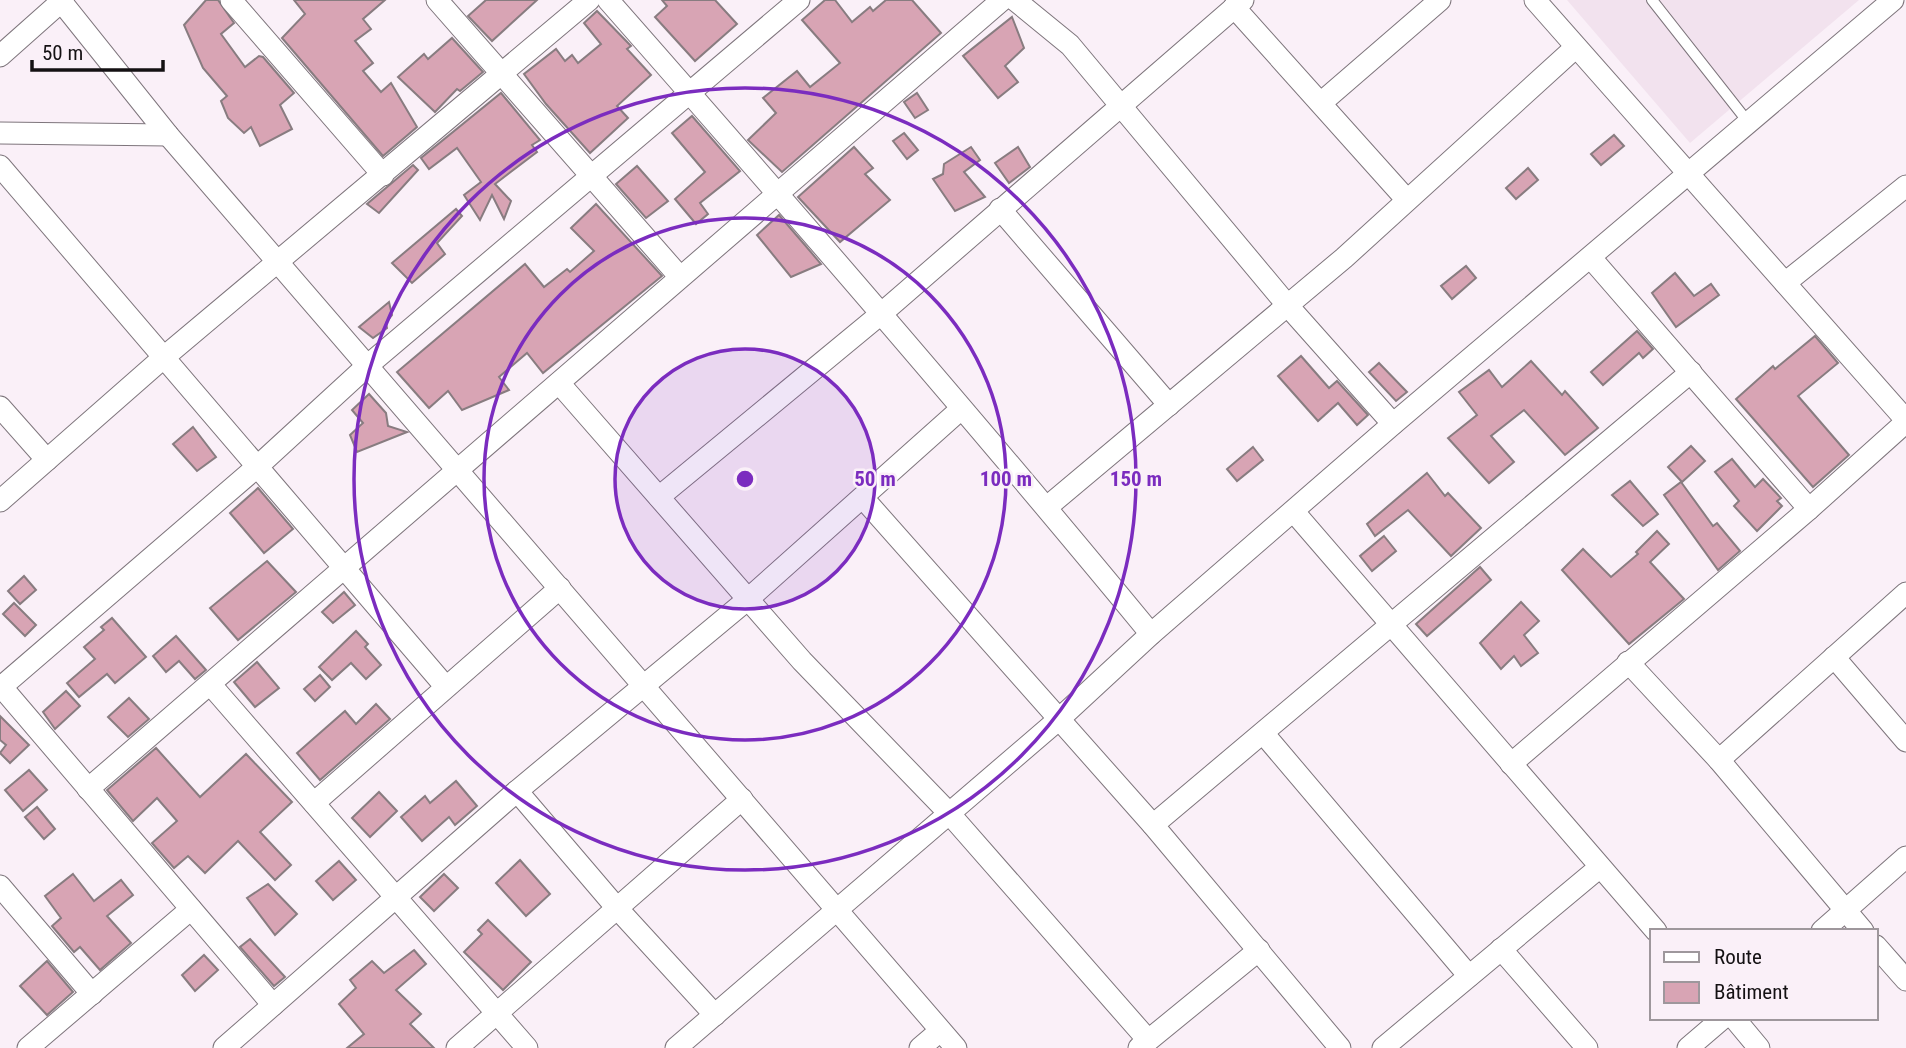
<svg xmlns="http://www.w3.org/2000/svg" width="1906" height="1048" viewBox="0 0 1906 1048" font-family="'Roboto Condensed',sans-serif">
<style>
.built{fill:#f2e2ee}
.building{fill:#d8a4b4;stroke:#887c80;stroke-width:2}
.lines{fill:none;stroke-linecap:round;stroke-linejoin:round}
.lane-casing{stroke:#7e757c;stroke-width:12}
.street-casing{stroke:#7e757c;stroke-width:23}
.lane{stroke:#fff;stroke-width:10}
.street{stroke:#fff;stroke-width:21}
.ring{fill:none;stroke:#7b2cbf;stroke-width:3.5}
.centre{fill:#7b2cbf;stroke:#faf0f8;stroke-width:3.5}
.ring-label{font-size:21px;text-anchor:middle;font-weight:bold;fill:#7b2cbf;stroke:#faf0f8;stroke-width:5;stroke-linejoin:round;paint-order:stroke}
</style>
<rect width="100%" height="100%" fill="#faf0f8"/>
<polygon class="built" points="1567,0 1859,0 1690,143"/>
<g class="building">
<polygon points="206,0 218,0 234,23 221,34 245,67 259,56 263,57 294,93 280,105 292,129 260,146 251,127 244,133 228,118 221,101 227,96 203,68 184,25"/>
<polygon points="294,0 385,0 363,19 371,29 355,41 373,63 363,71 381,92 391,83 417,127 383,156 282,38 305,14"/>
<polygon points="486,0 537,0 492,41 468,16"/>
<polygon points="662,0 715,0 737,24 695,61 655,17 667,6"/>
<polygon points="825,0 835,0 852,22 870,7 873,11 886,0 912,0 941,33 782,172 748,140 776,113 763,98 797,71 810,87 840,63 802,20"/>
<polygon points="597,11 631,46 627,49 651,75 617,106 628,118 590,153 546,104 524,74 556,49 565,61 572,55 578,63 601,44 584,23"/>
<polygon points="1012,17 1024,48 1005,66 1018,82 998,98 963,56"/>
<polygon points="452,38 483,72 460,91 457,89 435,112 398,77 424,54 428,59"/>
<polygon points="501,93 540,140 532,145 537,152 495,184 511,201 504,219 492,195 480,220 464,195 481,182 457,148 429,169 421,158"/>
<polygon points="917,93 928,110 915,118 904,102"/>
<polygon points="692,116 740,171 700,203 708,214 696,224 675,199 705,172 672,133"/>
<polygon points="904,133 918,150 907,159 893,141"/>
<polygon points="1614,135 1624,146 1601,165 1591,154"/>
<polygon points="854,147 873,168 865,174 890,200 840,242 798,197"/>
<polygon points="971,147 980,160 964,172 985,197 955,211 933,179 943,174 944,164"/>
<polygon points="1018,147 1030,167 1009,183 995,163"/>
<polygon points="413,165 418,170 379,213 367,204"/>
<polygon points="637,166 668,201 646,218 616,184"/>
<polygon points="1528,168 1538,180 1516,199 1506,188"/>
<polygon points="596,204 662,276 543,373 527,353 499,377 509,390 462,410 448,391 429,408 397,372 525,264 544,287 567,269 570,272 594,251 571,228"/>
<polygon points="456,209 462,216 437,243 445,254 412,283 392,263"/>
<polygon points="779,215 804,244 821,264 791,277 757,235"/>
<polygon points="1466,266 1476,278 1452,299 1441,286"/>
<polygon points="1675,273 1694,296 1711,284 1719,295 1676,327 1652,293"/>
<polygon points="389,302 392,315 386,323 387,328 373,338 359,327"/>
<polygon points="1637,331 1653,349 1643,358 1639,353 1603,385 1591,372"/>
<polygon points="1815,336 1838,363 1798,396 1849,455 1813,487 1736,399 1773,366 1775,369"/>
<polygon points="1301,356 1329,388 1337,381 1368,415 1357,425 1338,403 1318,421 1278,376"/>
<polygon points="1531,361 1562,395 1565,391 1598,428 1565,455 1524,410 1491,436 1514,462 1489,483 1448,438 1477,415 1459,392 1489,370 1502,387"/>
<polygon points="1379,363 1407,392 1396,401 1369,372"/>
<polygon points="369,394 386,413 388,426 407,432 357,452 350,435 363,423 352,410"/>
<polygon points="193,427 216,457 197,471 173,444"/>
<polygon points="1691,446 1705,461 1682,482 1668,467"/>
<polygon points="1253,447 1263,460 1237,481 1227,469"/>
<polygon points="1732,459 1755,487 1763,479 1781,498 1777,501 1782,506 1757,531 1734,506 1739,501 1715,472"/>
<polygon points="1427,473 1445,496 1448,493 1481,528 1451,556 1408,510 1375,536 1367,524"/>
<polygon points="1630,481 1658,514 1643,526 1612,495"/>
<polygon points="1681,482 1713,526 1717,523 1740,551 1718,570 1664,495"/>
<polygon points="258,488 293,529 264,553 230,513"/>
<polygon points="1657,531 1669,544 1650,562 1684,599 1629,644 1562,570 1583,549 1611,577 1638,554 1636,552"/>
<polygon points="1384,536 1396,551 1372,571 1360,556"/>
<polygon points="267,561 296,592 238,640 210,608"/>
<polygon points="1480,567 1491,580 1427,636 1416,624"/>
<polygon points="24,576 36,590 20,604 8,591"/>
<polygon points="344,592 355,605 333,623 322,612"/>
<polygon points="1521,602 1539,621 1524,635 1538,653 1521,666 1514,656 1501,669 1480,643"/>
<polygon points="14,603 36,625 25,636 3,614"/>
<polygon points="112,618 146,657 115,683 107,674 79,697 67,683 95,659 84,647 104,630 101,627"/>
<polygon points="356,631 368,644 365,647 381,665 366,679 351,663 332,680 319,667"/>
<polygon points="176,636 206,670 195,679 179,661 166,672 153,656"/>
<polygon points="257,662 279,688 255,707 234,682"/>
<polygon points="320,675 330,687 315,701 304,689"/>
<polygon points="66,691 80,706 55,729 43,712"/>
<polygon points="129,698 149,719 128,737 108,717"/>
<polygon points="376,704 390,719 320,780 297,753 345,711 356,724"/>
<polygon points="0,716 29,745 10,763 0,753 6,745 0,740"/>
<polygon points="156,748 200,797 246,754 292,802 260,832 291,865 275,880 238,841 205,873 188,856 174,868 152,843 177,821 157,798 133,821 107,790"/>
<polygon points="29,770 47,790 23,811 5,790"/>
<polygon points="456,781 477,806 455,825 449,817 422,841 401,817 425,796 430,803"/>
<polygon points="379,792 397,811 370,837 352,818"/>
<polygon points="37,807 55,829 44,839 25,817"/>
<polygon points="520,860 550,894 526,916 496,883"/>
<polygon points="339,861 356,880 333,900 316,881"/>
<polygon points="73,874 94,901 121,880 133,895 107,916 131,943 100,970 80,947 74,952 52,926 61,918 45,896"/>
<polygon points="444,874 458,888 434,911 420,897"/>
<polygon points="268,884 297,914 275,935 247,898"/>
<polygon points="488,920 531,962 503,990 464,952 482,934 478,930"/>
<polygon points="250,939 285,977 274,986 240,947"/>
<polygon points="414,950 426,964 396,990 421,1014 410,1024 434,1048 347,1048 364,1034 339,1004 356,988 350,980 372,961 384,973"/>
<polygon points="204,955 218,970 195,991 182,975"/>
<polygon points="47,961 73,992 47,1015 20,986"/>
</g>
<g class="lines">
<g class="lane-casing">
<polyline id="lane" points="1652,0 1748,122"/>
</g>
<g class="street-casing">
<g id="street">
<polyline points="60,0 168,135 956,1048"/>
<polyline points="231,0 383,175"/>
<polyline points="437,0 679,276"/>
<path d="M608 0C792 209 974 419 1151 634"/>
<polyline points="1015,0 1070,45 1288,306 1393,424"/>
<polyline points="1535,0 1906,420"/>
<polyline points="1234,7 1407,200"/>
<polyline points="0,56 63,0"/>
<polyline points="1322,102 1440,0"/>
<polyline points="0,133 168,135"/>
<polyline points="0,166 445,686"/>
<polyline points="1000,209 1169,405"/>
<polyline points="1591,258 1809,509"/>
<polyline points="1785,283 1906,186"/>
<polyline points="559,383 802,661 948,812 1148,1040"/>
<polyline points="0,407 47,460"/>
<polyline points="659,497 882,313 1243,0"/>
<polyline points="863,498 1153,825 1340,1048"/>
<polyline points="0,501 163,358 589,0"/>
<polyline points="1047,507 1344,258 1576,47"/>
<polyline points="1294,512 1656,931"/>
<polyline points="1834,657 1906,741"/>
<polyline points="1628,662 1719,760 1863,931"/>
<polyline points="0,685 273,1005"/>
<polyline points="211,685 527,1048"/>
<polyline points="0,688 258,466 367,366 799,0"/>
<polyline points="1263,733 1469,976"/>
<polyline points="1719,760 1906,593"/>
<polyline points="1511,764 1809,509 1906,422"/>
<polyline points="88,789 1002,0"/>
<polyline points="517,791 616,907 715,1015"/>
<polyline points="314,803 560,588"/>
<polyline points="1153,825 1691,372"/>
<polyline points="0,886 92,994"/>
<polyline points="1822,931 1906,857"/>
<polyline points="1876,946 1906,980"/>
<polyline points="1501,949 1587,1048"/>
<polyline points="1734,1018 1759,1048"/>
<polyline points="28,1048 191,909"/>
<polyline points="224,1048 517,791 747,600 961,409"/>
<polyline points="457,1048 742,799"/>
<polyline points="676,1048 1058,720 1151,634 1393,424 1893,0"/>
<polyline points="920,1048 940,1031"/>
<polyline points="1139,1048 1259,950"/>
<polyline points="1383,1048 1600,867"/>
<polyline points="1688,1048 1723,1018"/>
</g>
</g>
<use href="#lane" class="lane"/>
<use href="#street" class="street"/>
</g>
<circle cx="745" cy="479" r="130" fill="#7b2cbf" fill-opacity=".12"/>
<g class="ring">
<circle cx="745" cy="479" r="130"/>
<circle cx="745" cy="479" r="261"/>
<circle cx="745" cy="479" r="391"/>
</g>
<circle cx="745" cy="479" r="10" class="centre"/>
<g class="ring-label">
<text x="875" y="486">50 m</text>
<text x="1006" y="486">100 m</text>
<text x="1136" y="486">150 m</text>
</g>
<rect x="1650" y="929" width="228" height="91" fill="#faf0f8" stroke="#9e979c" stroke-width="2"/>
<rect x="1664" y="952" width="35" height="10" fill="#ffffff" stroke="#9e979c" stroke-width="2"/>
<text x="1714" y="964" font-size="21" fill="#141113">Route</text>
<rect x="1664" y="982" width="35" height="21" fill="#d8a4b4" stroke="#9e979c" stroke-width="2"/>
<text x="1714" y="999" font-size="21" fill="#141113">Bâtiment</text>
<path d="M32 60v10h131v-10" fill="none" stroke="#141113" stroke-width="3.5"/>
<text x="42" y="60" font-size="21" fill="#141113" stroke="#faf0f8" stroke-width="5" paint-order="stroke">50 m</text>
</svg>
